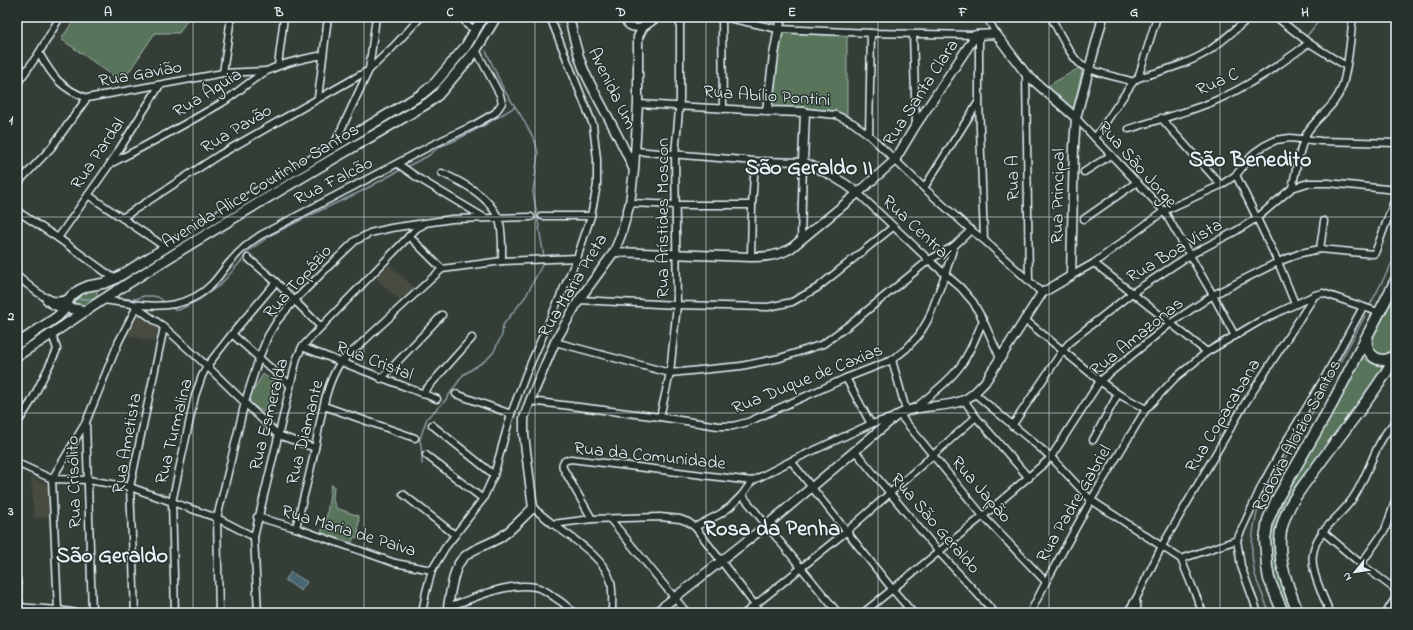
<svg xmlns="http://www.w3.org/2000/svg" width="1413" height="630" viewBox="0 0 1413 630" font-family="'Indie Flower',sans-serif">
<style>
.built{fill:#474b40}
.green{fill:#58745c;stroke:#a0b2aa}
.water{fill:#4a656f;stroke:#899da6}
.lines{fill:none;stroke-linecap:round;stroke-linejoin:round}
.stream{stroke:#899da6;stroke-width:1.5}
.minor-casing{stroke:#e8f1f8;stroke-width:9}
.tertiary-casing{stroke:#e8f1f8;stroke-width:11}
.secondary-casing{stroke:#e8f1f8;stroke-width:12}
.primary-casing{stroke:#e8f1f8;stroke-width:13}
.minor{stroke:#26332d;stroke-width:6}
.tertiary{stroke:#26332d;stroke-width:8}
.secondary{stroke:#26332d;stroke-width:9}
.primary{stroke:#26332d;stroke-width:10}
.grid{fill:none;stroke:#e8f1f8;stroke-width:1;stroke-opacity:0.55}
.labels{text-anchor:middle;stroke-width:3;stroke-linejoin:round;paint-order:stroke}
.street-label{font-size:18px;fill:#e8f1f8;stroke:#26332d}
.district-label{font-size:22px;font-weight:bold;fill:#e8f1f8;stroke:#26332d}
.neatline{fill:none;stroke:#e8f1f8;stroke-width:1.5}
.grid-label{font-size:13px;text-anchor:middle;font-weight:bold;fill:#e8f1f8}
</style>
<rect width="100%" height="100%" fill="#353e36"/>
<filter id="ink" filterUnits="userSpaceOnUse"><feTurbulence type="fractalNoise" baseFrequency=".025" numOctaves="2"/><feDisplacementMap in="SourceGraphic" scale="8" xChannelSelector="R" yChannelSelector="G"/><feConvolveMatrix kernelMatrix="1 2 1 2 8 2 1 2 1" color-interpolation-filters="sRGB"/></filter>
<g filter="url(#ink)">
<g class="built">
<polygon points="389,265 415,288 402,303 376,278"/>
<polygon points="133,317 141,317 156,323 160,328 157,342 126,335"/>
<polygon points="31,477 51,487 53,516 34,518"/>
</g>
<g class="green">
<polygon points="76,17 188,17 188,19 179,33 155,33 122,82 61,39"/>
<polygon points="785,32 806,34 847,35 847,116 841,114 776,108 772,105 769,101 782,33"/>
<polygon points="1079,68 1082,72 1073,111 1046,87"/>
<path d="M95 289 98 293 96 299 84 308 75 304C73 292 87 290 95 289Z"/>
<polygon points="1396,293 1396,342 1388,355 1376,355 1370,343"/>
<path d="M1361 358H1364L1373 364 1379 365H1386L1291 494C1262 539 1276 568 1293 613H1286L1272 576 1268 560 1272 516Z"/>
<polygon points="263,374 279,385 263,412 247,401"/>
<polygon points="331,485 334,486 333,500 336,508 359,516 358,538 354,537 351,544 321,533 327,515"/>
</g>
<polygon class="water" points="291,572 307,582 301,591 285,580"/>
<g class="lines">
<g class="stream">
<polyline points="473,17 475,20"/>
<polyline points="1306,37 1322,17"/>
<polyline points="1297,49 1304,40"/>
<polyline points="486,51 504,90 520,114 535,141 538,153 533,192 544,257"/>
<polyline points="1257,84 1276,72 1290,60"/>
<polyline points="406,167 428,156 439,147 454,141 483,126 515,107"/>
<polyline points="112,298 136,299 144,296 153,296 158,297 167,304"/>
<polyline points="74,299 98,299"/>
<polyline points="1370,305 1396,255"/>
<polyline points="171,307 175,310 179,310 200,299 220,285 244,258 247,252 271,235 313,214 362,191 402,169"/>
<polyline points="422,464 422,455 420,439 427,418 444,402 463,375 486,360 493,353 502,335 503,325 526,296 544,261"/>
<path d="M1269 613C1266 602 1261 592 1257 581 1248 554 1252 526 1261 500L1325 390 1365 316"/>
</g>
<g class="minor-casing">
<g id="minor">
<polyline points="463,17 467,25 476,30"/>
<path d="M624 17C626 28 634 29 643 27"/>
<polyline points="722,17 723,109"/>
<polyline points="724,17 778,29 871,33 976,35"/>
<polyline points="987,17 996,34"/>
<path d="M1051 17C1058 30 1071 59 1083 66 1094 73 1119 77 1133 82"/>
<polyline points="1276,17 1309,43 1346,66"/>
<polyline points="913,34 916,125"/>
<polyline points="979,34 979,101 984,240"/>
<path d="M39 53C53 77 60 88 87 98L223 73 266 71"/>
<polyline points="278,66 284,17"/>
<polyline points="369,70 376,17"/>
<polyline points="223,73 231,17"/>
<polyline points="1026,74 1029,281"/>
<polyline points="1138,78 1157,17"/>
<polyline points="17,84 39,53 60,17"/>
<polyline points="318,98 328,17"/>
<polyline points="638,104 767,111"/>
<polyline points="805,112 836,115 853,123 869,135 924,188 971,230 984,240 1042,293"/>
<polyline points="1076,118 1164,211 1213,295 1235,336"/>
<polyline points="1161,118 1221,185"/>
<path d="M1129 129C1156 120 1184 113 1210 103 1246 88 1278 66 1309 43"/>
<polyline points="869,135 871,33"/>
<path d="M1095 138 1133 82 1138 78C1161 71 1186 65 1207 52 1222 42 1236 29 1250 17"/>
<polyline points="333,147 369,70 393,47 421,17"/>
<polyline points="635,151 755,161 803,162 801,240"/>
<path d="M110 164C147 145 184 125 220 104 237 94 251 79 267 71 285 62 304 59 323 55"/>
<polyline points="398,164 418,178 485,218"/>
<polyline points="1084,172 1111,155"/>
<path d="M442 173C464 183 487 195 498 217 503 228 502 249 502 261"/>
<polyline points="1236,175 1278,262 1295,304"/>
<polyline points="17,184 51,148 87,98"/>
<polyline points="924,188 979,101"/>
<path d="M1292 188C1296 172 1300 143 1308 131 1319 115 1335 107 1342 87 1349 65 1350 40 1353 17"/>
<polyline points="858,193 929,260 961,288 973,302 983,320 1000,358"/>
<polyline points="88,195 165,247"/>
<polyline points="630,203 676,205 752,205"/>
<polyline points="17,211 58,238 115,279"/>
<polyline points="542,216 591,216"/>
<polyline points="122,218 219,155 369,70"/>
<polyline points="1084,219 1137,182"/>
<polyline points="409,236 442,269 502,261 577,258"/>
<polyline points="58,238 110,164 160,85"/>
<polyline points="1320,249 1324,221"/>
<polyline points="751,257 752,205 755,161"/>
<polyline points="248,258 276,282 321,327"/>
<polyline points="1094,263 1207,352"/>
<path d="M17 276C33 288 50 309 70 297"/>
<polyline points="1071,276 1094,263 1164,211 1221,185 1236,175 1254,153 1264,146 1276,140 1290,138 1321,141 1396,143"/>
<polyline points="103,300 132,304 164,327 207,366 278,435 315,448"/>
<polyline points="579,300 677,305 768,307 792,302 817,288 893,227"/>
<path d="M132 304C160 308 190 307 212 284 219 277 224 268 231 261 240 250 250 242 261 235L434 144 474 125 495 113 502 103 500 95 476 50"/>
<polyline points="1024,319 1100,381 1118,394 1146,409"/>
<polyline points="232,334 290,385"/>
<polyline points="555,342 670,373 741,366 780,358 823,344 853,322 929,260 954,246 971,230"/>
<polyline points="302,347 437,399"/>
<polyline points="892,360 906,410"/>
<polyline points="846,378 871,424"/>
<polyline points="381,379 442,315"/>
<polyline points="974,393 1051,457 1091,500 1181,559 1203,613"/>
<polyline points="422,394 472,338"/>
<polyline points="456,394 511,414"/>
<polyline points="964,400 976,417 1029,478"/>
<polyline points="530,401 660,417 718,426 733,426 748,422 846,378 892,360 906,349 919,335 928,320 945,275 954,246"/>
<polyline points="324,406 415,438"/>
<path d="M914 409C930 395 949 382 961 365 971 351 977 335 983 320"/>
<polyline points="899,414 983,516 1046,582"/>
<polyline points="660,417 670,373 677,305 675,154 680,99 680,17"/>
<polyline points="86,422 92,613"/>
<polyline points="17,424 31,402 56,352 57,349 52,334"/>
<polyline points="432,425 494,475"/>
<polyline points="1012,426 1063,350 1072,340 1132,293 1190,255 1236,231 1257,218 1292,188 1308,183 1328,183 1396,190"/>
<polyline points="1093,440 1118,394"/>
<polyline points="855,451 938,551 995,613"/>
<polyline points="426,455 483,499"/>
<polyline points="791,461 893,590 913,613"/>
<polyline points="17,463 52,479 88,480 130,487 217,518 254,537"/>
<polyline points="403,494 455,535"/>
<polyline points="742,495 838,613"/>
<polyline points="533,508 553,524 592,519 660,517 680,519 688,522 695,527 761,613"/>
<polyline points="257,517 296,528 395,563 432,570"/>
<path d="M592 519 563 468C561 461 566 460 571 459L752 481"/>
<polyline points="610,519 687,613"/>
<path d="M553 524C572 538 605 558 611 582 613 591 612 604 612 613"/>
<polyline points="695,527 720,514 730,507 742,495 752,481 791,461 871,424 894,417"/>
<path d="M296 528C302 501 310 475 315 448 321 420 324 388 340 363L442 269"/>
<polyline points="1322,531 1361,564 1396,590"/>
<polyline points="1181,559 1237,540"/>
<polyline points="1361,564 1385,530 1396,499"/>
<polyline points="17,580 20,607"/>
<polyline points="1136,599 1138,613"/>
<polyline points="17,607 58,610 77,613"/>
<path d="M448 607C476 598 506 582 535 587 542 588 549 593 554 597 562 602 568 606 573 613"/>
<polyline points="58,610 52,479 86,422 119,341 136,308"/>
<polyline points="135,613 130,487 164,327"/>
<polyline points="175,613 172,502 195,396 202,376 207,366 232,334 276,282"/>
<polyline points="219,613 217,518 245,402 259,358 268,336 277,321 294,301 326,269 355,241 370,233 391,228 452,219 531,217"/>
<polyline points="258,613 254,537 297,358 302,347 321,327 417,228 423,225"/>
<polyline points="422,613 426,592 432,570 445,548 483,499 494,475 511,414 526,374 577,258 591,216 597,185 597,159 593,125 550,17"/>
<polyline points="745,613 847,531 976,417"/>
<polyline points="863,613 983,516 1046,462 1051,457 1100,381 1171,323 1213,295 1278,262 1301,253 1320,249 1373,254 1375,253 1396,196"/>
<polyline points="1030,613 1046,582 1091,500 1146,409 1175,378 1207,352 1260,321 1315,295"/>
<polyline points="1127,613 1136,599 1162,546 1244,405 1315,295 1323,293 1375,311 1379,314"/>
<polyline points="1258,613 1241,566 1237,540 1262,485 1288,438 1325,377 1363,307"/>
<path d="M1330 613C1324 597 1310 572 1313 554 1316 530 1340 518 1353 498 1370 473 1374 442 1396 421"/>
<polyline points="1386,613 1396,597"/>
</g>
</g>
<g class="tertiary-casing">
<g id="tertiary">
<path d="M569 17C574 38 578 59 588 79 603 109 620 137 633 168"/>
<path d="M781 17 774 55 767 111 805 112 803 162C825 171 840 179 858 193"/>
<path d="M614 252 751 257C765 257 777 256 790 249L858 193 895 160 916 125 976 35 996 34 1026 74 1076 118"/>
<path d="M447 613C450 597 451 580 458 565 466 549 487 546 501 537 513 529 523 517 533 508L524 435V418L530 401 555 342 579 300 614 252 621 235 630 203 634 170 638 104V37L643 27 657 17"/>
<path d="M655 613 767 525 895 417C917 402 942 410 964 400 973 396 978 389 985 382L1042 293 1071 276 1074 146 1076 118 1103 17"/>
</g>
</g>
<g class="secondary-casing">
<g id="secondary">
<path d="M47 299C55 308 69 308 81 310"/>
<polyline points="17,344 57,317 63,311 71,296 79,290 88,286 105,283 115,279 168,246 422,94 435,83 466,46 483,17"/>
<path d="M17 356C29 348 41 341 53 333 174 250 302 178 428 103L438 95 474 53 496 17"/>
</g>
</g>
<g class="primary-casing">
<g id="primary">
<path d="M1367 337C1364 355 1381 368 1396 354"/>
<polyline points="1283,613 1269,579 1267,567 1265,539 1268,520 1277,499 1332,404 1396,280"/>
<path d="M1298 613C1289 589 1279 565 1280 540 1281 509 1305 484 1322 460 1347 426 1375 393 1396 356"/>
</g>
</g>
<use href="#minor" class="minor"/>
<use href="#tertiary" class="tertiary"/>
<use href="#secondary" class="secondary"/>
<use href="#primary" class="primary"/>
</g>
</g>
<path class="grid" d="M193 17V613M364 17V613M535 17V613M706 17V613M878 17V613M1049 17V613M1220 17V613M17 217H1396M17 413H1396"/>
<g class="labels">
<g class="street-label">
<text transform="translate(140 73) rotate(-10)" y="6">Rua Gavião</text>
<text transform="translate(1217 81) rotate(-24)" y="6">Rua C</text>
<text transform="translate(613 88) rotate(64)" y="6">Avenida Um</text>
<text transform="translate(207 92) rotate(-32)" y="6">Rua Águia</text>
<text transform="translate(920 92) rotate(-57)" y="6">Rua Santa Clara</text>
<text transform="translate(767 95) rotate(4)" y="6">Rua Abílio Pontini</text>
<text transform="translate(236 128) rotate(-31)" y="6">Rua Pavão</text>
<text transform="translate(97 153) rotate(-56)" y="6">Rua Pardal</text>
<text transform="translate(1138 164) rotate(48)" y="6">Rua São Jorge</text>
<text transform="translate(1012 178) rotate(-91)" y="6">Rua A</text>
<text transform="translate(333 180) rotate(-27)" y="6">Rua Falcão</text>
<text transform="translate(260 185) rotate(-31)" y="6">Avenida Alice Coutinho Santos</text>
<text transform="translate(1057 196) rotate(-89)" y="6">Rua Principal</text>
<text transform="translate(662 218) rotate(-90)" y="6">Rua Arístides Moscon</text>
<text transform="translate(917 227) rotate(43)" y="6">Rua Central</text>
<text transform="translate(1174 250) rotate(-31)" y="6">Rua Boa Vista</text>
<text transform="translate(297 281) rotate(-48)" y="6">Rua Topázio</text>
<text transform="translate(572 285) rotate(-59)" y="6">Rua Maria Preta</text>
<text transform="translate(1136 336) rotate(-39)" y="6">Rua Amazonas</text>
<text transform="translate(375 360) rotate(21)" y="6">Rua Cristal</text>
<text transform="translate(807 378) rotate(-22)" y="6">Rua Duque de Caxias</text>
<text transform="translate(268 414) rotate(-76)" y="6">Rua Esmeralda</text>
<text transform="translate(1222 415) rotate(-59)" y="6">Rua Copacabana</text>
<text transform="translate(173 431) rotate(-76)" y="6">Rua Turmalina</text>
<text transform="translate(304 432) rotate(-76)" y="6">Rua Diamante</text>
<text transform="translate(1296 435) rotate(-62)" y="6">Rodovia Aloízio Santos</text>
<text transform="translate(126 443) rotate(-80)" y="6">Rua Ametista</text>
<text transform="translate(650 455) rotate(6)" y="6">Rua da Comunidade</text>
<text transform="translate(73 482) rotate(-92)" y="6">Rua Crisólito</text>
<text transform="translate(982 489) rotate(49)" y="6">Rua Japão</text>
<text transform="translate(1073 503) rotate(-60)" y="6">Rua Padre Gabriel</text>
<text transform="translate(936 523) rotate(49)" y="6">Rua São Geraldo</text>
<text transform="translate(349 530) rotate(17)" y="6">Rua Maria de Paiva</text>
</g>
<g class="district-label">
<text x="1250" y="166">São Benedito</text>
<text x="809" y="174">São Geraldo II</text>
<text x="772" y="535">Rosa da Penha</text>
<text x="112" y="562">São Geraldo</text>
</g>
</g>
<rect width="1413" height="630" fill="none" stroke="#26332d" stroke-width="44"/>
<g transform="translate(1355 572) rotate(240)" stroke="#26332d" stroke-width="3" paint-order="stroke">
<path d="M0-3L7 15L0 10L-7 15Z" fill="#e8f1f8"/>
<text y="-6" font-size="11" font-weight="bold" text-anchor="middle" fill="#e8f1f8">N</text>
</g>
<rect x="22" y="22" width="1369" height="586" class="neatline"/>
<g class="grid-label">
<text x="108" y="16">A</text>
<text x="279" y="16">B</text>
<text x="450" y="16">C</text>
<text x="621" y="16">D</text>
<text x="792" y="16">E</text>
<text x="963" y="16">F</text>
<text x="1134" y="16">G</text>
<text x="1305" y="16">H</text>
<text x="11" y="124">1</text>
<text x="11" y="320">2</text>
<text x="11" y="515">3</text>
</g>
</svg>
